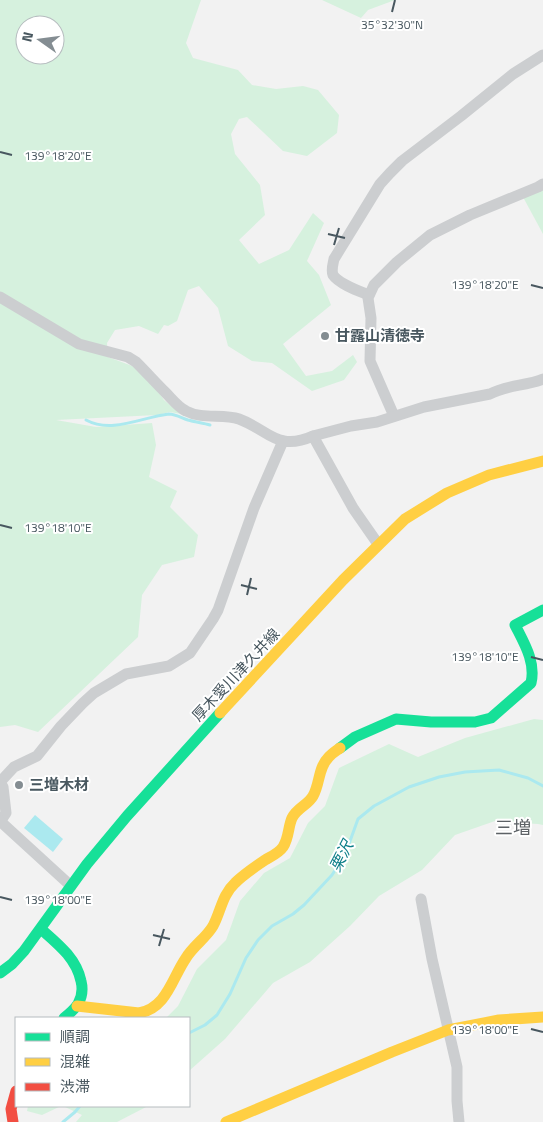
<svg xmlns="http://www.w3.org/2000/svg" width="543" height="1122" viewBox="0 0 543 1122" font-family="'Titillium Web','Noto Sans JP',sans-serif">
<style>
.green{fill:#d6f1de;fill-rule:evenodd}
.water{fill:#abe9ef}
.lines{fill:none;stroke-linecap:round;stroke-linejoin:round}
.stream{stroke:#abe9ef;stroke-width:3}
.street{stroke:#ccced0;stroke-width:11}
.fast{stroke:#16e098;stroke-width:11}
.slow{stroke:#ffcf43;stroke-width:11}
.jam{stroke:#f24e42;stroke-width:11}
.ticks{fill:none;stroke:#48575f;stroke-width:2}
.poi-dot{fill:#848d92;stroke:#fff;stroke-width:2}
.labels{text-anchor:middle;stroke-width:4;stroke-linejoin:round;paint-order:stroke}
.poi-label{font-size:15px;font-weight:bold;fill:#48575f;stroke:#fff;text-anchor:start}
.street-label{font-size:15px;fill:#48575f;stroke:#fff}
.water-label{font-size:16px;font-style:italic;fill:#0c7e88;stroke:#fff}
.quarter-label{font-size:18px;fill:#5d6266;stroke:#fff}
.ticks-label{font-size:12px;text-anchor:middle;fill:#48575f;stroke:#fff;stroke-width:4;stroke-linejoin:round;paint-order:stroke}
</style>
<rect width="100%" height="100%" fill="#f2f2f2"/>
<g class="green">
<path d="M0 0H201L186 43 193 58 238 70 252 85 276 89 303 86 318 90 339 115 337 133 307 156 283 151 247 117 239 119 231 134 235 154 260 185 265 215 239 240 259 264 289 250 313 213 324 223 307 261 319 275 331 305 283 344 306 376 332 371 353 355 357 362 344 380 312 391 272 363 252 361 228 346 218 308 199 286 188 290 177 321 168 326 164 325 158 334 139 326 115 330 107 343 108 357 135 367 153 384 164 400 181 414 170 412 157 415 56 420 96 427 152 423 156 445 149 477 177 491 170 507 198 535 194 557 162 565 142 595 138 637 38 732 15 725 0 727ZM25 25H55V55H25Z"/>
<polygon points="322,0 395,0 368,10 361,18"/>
<polygon points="543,188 543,234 523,197"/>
<polygon points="534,719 543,720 543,825 538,824 495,821 455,835 422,870 379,896 350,926 310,962 273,983 225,1039 189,1071 189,1018 166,1018 178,1006 197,969 226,940 240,901 264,873 290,858 308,823 325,806 339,768 389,744 418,757 465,738"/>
<polygon points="28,1106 61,1106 42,1115 27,1111"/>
<polygon points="63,1106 148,1106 117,1122 76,1122 82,1115"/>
</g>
<polygon class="water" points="35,815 63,839 53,852 24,828"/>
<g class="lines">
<g class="stream">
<path d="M86 420C112 434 142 417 169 414 175 414 182 418 188 420 195 422 203 423 210 425"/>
<polyline points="189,1033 205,1025 217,1015 230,994 246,958 258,940 272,926 293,914 304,905 332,875 345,855 358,819 374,806 409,787 439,777 465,772 499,770 528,778 543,786"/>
<polyline points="63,1122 75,1112 80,1106"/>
</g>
<g class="street">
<path d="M369 295C359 291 339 284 333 275 331 270 333 264 334 259L380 184 390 173 402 161 461 116 513 74 543 55"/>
<path d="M0 297 79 344 128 357 136 362C146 372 156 383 166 393 172 399 178 407 186 411 203 420 223 413 239 419 269 430 277 452 313 436L353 508 378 544"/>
<polyline points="394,416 370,361 371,318 368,298 374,285 397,262 430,235 470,215 538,187 543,184"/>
<path d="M313 436 351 426 377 422 424 407 490 394C506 385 526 386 543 379"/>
<polyline points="0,782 14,767 37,756 61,726 83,703 94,693 126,674 169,666 190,653 213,619 218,610 254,508 283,441"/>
<polyline points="0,782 3,787 6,813 0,822"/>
<polyline points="0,821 71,886"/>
<polyline points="421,899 432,959 457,1067 457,1101 459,1122"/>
</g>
<g class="fast">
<path d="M340 748 355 737 396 719 431 722H475L491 718 531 683C536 662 524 643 515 625L543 610"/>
<path d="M41 929C58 944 76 958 81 981 83 989 82 997 78 1004 74 1010 69 1014 64 1018"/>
<polyline points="0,973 12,964 24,951 87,864 127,816 220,713"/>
</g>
<g class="slow">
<polyline points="220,713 343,580 405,519 447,493 489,475 543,461"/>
<path d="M77 1006 139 1013C167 1008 172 978 186 958 193 946 206 938 213 926 221 911 222 895 235 883 244 874 255 867 265 860 272 856 279 853 283 847 289 838 288 827 292 818 297 808 308 805 313 796 320 784 318 768 328 758 331 754 336 751 340 748"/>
<polyline points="226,1122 392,1052 448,1030 499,1020 543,1017"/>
</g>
<polyline class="jam" points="13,1122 11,1109 16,1091"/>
</g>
<path class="ticks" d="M392 12 395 0M0 152 12 155M328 234 345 238M334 245 339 228M531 285 543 288M0 525 12 528M241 585 257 589M247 595 251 578M531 657 543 660M0 897 12 900M153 935 170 939M159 946 164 929M531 1029 543 1032"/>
<g class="poi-dot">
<circle cx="325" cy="336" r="5"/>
<circle cx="19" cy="785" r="5"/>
</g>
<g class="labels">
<g class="poi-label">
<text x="335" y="341">甘露山清徳寺</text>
<text x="29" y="790">三増木材</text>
</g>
<g class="street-label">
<text transform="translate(236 675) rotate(-47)" y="5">厚木愛川津久井線</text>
</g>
<g class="water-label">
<text transform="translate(341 856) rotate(-63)" y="6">栗沢</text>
</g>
<g class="quarter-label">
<text x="513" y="834">三増</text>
</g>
</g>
<g class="ticks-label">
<text x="392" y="29">35°32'30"N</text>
<text x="58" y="160">139°18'20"E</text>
<text x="485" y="289">139°18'20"E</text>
<text x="58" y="532">139°18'10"E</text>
<text x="485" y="661">139°18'10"E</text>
<text x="58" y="904">139°18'00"E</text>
<text x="485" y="1034">139°18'00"E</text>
</g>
<rect x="15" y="1017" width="175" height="90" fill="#ffffff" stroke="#b6bcbf"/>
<rect x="25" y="1033" width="25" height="8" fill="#16e098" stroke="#b6bcbf"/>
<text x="60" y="1042" font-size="15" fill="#48575f">順調</text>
<rect x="25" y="1058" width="25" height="8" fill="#ffcf43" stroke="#b6bcbf"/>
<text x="60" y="1067" font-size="15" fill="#48575f">混雑</text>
<rect x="25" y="1083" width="25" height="8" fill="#f24e42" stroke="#b6bcbf"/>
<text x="60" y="1092" font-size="15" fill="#48575f">渋滞</text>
<g transform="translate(40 40) rotate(284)"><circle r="24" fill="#ffffff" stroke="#b6bcbf"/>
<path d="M0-4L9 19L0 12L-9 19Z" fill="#848d92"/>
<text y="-8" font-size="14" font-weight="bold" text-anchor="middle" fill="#48575f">N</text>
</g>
</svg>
